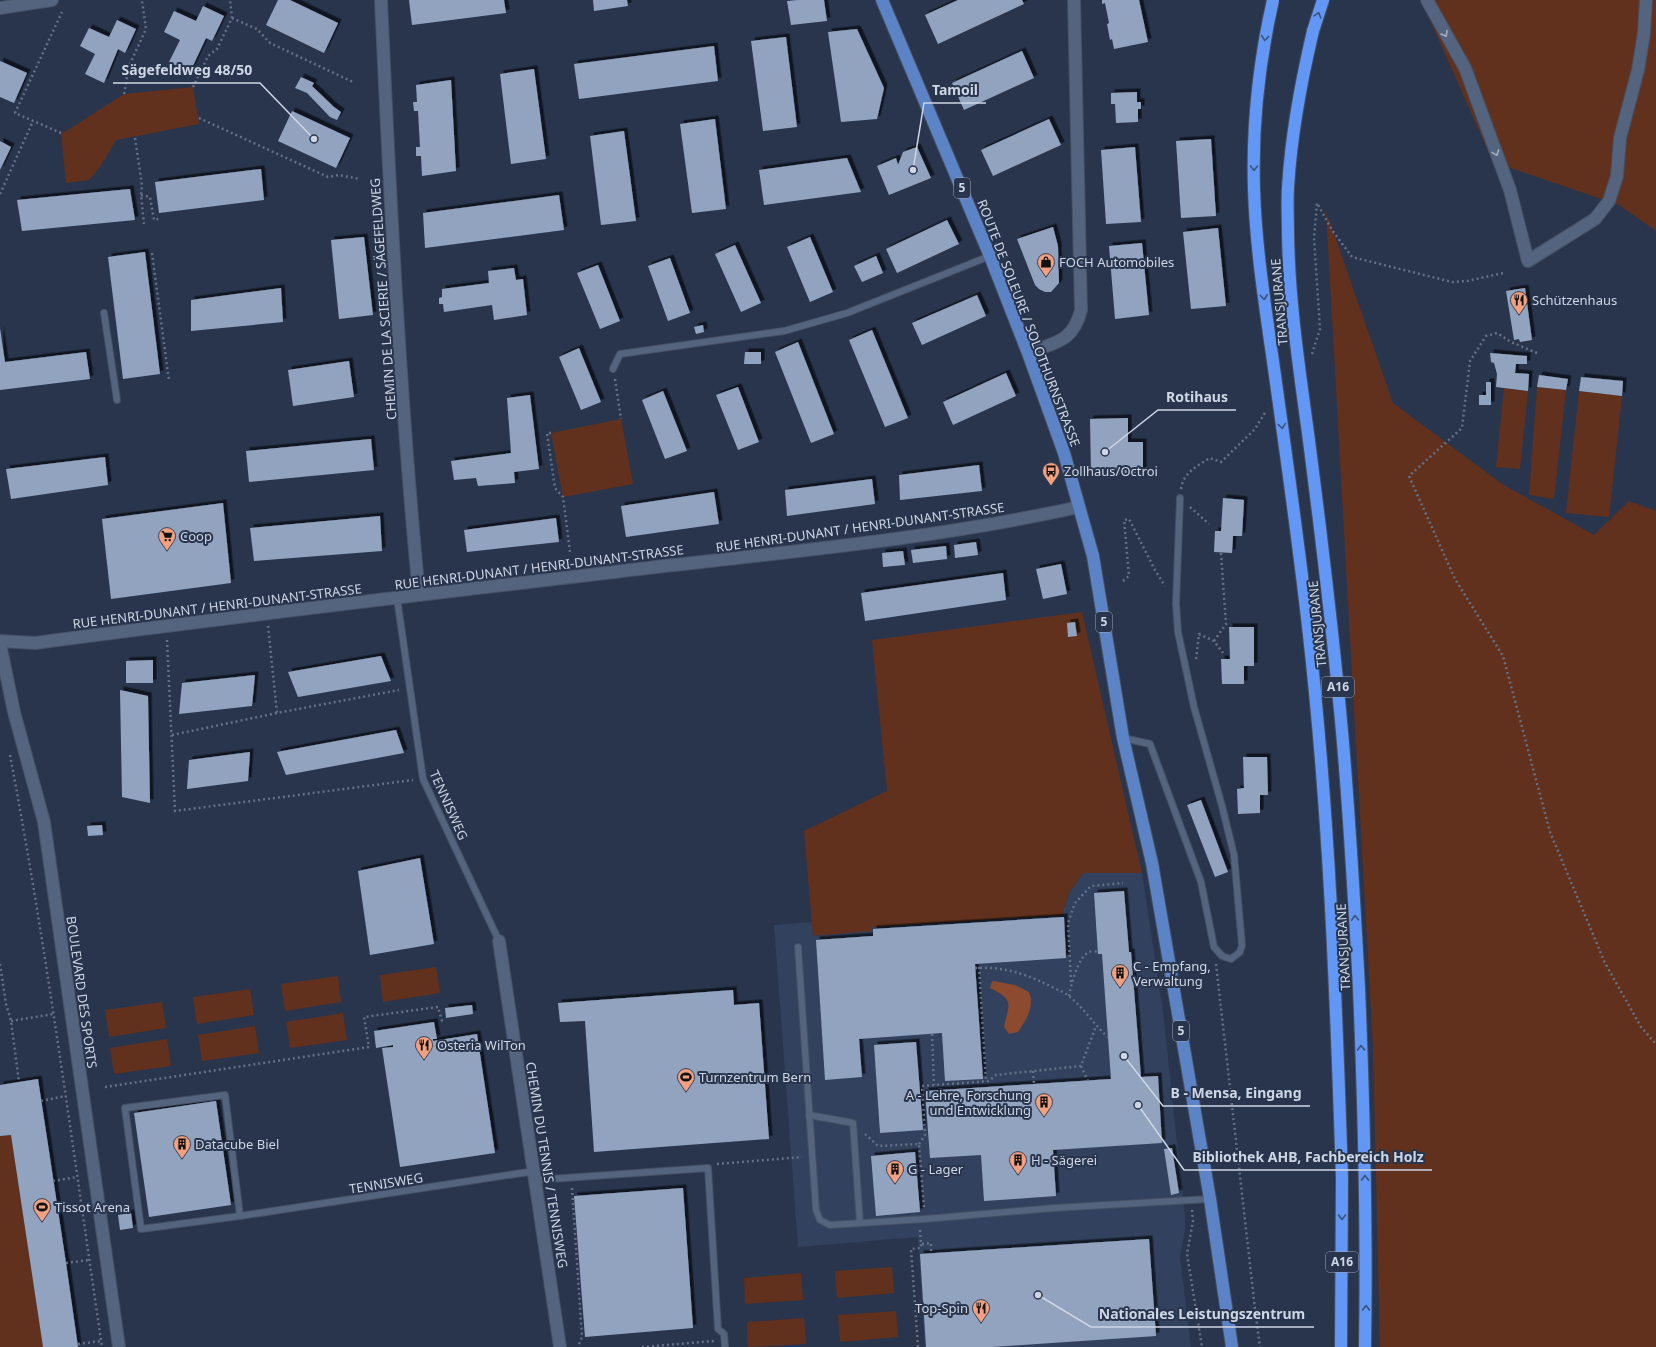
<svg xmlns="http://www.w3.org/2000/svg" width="1656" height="1347" viewBox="0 0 1656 1347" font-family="'Noto Sans',sans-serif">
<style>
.built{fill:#31415e}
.green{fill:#62311d}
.water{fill:#8c4a2f}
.building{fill:#92a3c0;filter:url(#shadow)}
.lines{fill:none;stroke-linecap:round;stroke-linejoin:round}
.lane-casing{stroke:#455064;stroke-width:8}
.street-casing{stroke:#455064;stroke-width:14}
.secondary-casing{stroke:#455064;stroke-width:14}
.primary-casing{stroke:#455064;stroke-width:14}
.highway-casing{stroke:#455064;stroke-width:14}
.path{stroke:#657085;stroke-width:2.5;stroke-dasharray:2 3;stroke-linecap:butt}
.lane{stroke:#54647e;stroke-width:6}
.street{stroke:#54647e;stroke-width:12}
.secondary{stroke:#54647e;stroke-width:12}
.primary{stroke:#5c83c5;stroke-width:12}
.highway{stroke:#6297f5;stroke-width:12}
.highway-bridge-casing{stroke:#455064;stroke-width:14;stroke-linecap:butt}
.highway-bridge{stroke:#6297f5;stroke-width:12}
.oneway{stroke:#39527f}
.oneway2{stroke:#a3aec1}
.labels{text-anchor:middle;stroke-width:4;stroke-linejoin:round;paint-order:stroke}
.shield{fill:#28354d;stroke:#9ca6b7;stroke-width:1}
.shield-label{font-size:12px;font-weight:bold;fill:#cdd6e5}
.poi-label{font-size:13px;fill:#cdd6e5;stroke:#28354d;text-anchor:start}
.street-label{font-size:13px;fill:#cdd6e5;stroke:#28354d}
.leader{fill:none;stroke:#cdd6e5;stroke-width:1.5}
.callout-dot{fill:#cdd6e5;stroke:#28354d;stroke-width:1.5}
.callout-label{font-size:14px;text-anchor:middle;font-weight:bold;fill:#cdd6e5;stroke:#28354d;stroke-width:4;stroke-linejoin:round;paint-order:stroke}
</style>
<defs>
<filter id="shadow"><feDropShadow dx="3.5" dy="-3.5" stdDeviation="0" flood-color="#0009"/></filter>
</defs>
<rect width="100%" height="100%" fill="#28354d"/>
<polygon class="built" points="1083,873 1142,873 1163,1012 1185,1217 1185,1230 1180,1257 1191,1347 925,1347 918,1237 798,1247 774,925 812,922 813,936 871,931 871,927 1062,915 1069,893"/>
<g class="green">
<polygon points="1421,0 1656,0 1656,231 1619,205 1493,162"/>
<polygon points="193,87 199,124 116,140 100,167 89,180 66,183 61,133 68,130 124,94"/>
<polygon points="1326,211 1393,403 1502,484 1594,535 1629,501 1656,511 1656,1347 1380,1347 1373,1047"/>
<polygon points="1537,387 1566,390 1554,499 1529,495"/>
<polygon points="1504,388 1528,391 1520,469 1496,467"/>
<polygon points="1579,391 1622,396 1609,517 1566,513"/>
<polygon points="621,419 633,484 563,497 551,433"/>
<polygon points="1082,612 1142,873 1083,873 1069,893 1062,915 871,927 871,931 813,936 804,831 887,791 872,640"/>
<polygon points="436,967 440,993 383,1002 380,975"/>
<polygon points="338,976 341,1002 285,1011 281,984"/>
<polygon points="250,989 254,1015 197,1024 193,997"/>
<polygon points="162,1002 166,1028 109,1037 105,1010"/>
<polygon points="343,1013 347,1040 290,1048 286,1022"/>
<polygon points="255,1026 259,1053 202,1061 198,1035"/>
<polygon points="167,1039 171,1066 114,1074 110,1048"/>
<polygon points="11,1135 43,1347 0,1347 0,1136"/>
<polygon points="892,1267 894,1293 837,1298 835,1271"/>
<polygon points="801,1273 803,1300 745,1304 744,1278"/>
<polygon points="896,1311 898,1337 840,1342 838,1315"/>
<polygon points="804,1318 806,1344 748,1347 747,1322"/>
</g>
<path class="water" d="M993 981 1015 985 1029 992C1035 1007 1026 1020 1018 1032L1009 1034 1004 1027C1009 1004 1015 1000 990 988L991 984Z"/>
<g class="building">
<polygon points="278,0 290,0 338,23 324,53 266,25"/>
<polygon points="409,0 504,0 506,13 412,25"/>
<polygon points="593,0 627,0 628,6 594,11"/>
<polygon points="798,0 824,0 827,21 791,25 787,1"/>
<polygon points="958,0 1022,0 1024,4 938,44 925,15"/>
<polygon points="1102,0 1139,0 1148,42 1114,49 1112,39 1110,40 1107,24 1109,23 1105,3 1102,4"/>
<polygon points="203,6 224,16 212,41 206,38 190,72 169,62 180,40 164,32 174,11 196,21"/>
<polygon points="117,20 136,29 125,53 118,49 104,83 85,74 95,54 80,46 89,28 109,37"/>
<polygon points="857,29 884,88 877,119 841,122 828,32"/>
<polygon points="786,37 797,127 763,131 751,41"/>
<polygon points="714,46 718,81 579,99 574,64"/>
<polygon points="1022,51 1034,78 964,110 952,83"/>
<polygon points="0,61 27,73 14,103 0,97"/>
<polygon points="534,69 546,159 511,164 500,74"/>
<polygon points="301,77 314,83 312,86 334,107 341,112 337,120 330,117 307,93 295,88"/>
<polygon points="451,80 456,171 422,176 421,156 416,156 416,147 420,147 418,111 414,111 413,102 417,102 416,85"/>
<polygon points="1137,92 1137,102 1141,102 1141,109 1138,109 1138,122 1116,123 1115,104 1111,104 1111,93"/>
<polygon points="292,111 350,138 336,168 278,141"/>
<polygon points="715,119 726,209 692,213 680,124"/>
<polygon points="1049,119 1061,145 993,176 981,150"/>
<polygon points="624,131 636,221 601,225 590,136"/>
<polygon points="1211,139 1216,216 1181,218 1176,141"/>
<polygon points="0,141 11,147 0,170"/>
<polygon points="917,147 931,178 889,195 877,166 896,158 898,165 903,152"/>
<polygon points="1135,147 1141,222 1106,224 1101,150"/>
<polygon points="847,158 861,192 764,205 759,170"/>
<polygon points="261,169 264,200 159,213 155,182"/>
<polygon points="130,189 135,220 22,231 17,200"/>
<polygon points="559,195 564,230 425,248 423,213"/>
<polygon points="947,220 959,244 897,273 886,249"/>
<polygon points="1053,227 1058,246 1059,283 1051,292 1045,292 1039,289 1035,285 1017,239"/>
<polygon points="1218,228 1226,306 1191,309 1183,232"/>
<polygon points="364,237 373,315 339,319 331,240"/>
<polygon points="810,237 833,292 810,302 787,247"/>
<polygon points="1142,243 1149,315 1115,319 1109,246"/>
<polygon points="735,245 761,303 741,312 715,254"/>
<polygon points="145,252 160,374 123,379 108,257"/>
<polygon points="876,256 883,273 862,282 854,266"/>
<polygon points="670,258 690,313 668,321 648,266"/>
<polygon points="598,265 620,321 600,329 577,273"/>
<polygon points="514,268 516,280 523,279 527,315 494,320 492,305 444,312 443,304 439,304 439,298 442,297 442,289 489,283 488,271"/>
<polygon points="281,288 283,322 191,331 191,300"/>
<polygon points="1525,288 1532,340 1520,342 1519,339 1514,340 1506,291"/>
<polygon points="977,295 986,316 922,345 912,323"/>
<polygon points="703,325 704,332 696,334 694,327"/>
<polygon points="0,328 5,362 86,352 90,379 0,390"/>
<polygon points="872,330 908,418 885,427 849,340"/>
<polygon points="798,342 834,434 811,443 775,352"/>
<polygon points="579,348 601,402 581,410 559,357"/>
<polygon points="745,352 761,352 761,364 744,364"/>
<polygon points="1490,353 1527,356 1527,364 1516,364 1515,373 1529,374 1528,391 1496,387 1497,374 1494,363 1491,362"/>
<polygon points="349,361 354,397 293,406 288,370"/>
<polygon points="1006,373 1016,396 953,425 943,402"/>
<polygon points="1539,375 1568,379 1566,390 1537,387"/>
<polygon points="1581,377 1623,381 1622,396 1579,391"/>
<polygon points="1486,382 1491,382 1491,405 1479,405 1479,395 1486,395"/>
<polygon points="738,387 759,442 738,450 716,395"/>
<polygon points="663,391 687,451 665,459 642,400"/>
<polygon points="530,395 539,469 514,472 515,483 478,486 476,478 454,480 451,461 511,453 507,398"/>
<polygon points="1128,418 1128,442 1143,442 1143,474 1091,475 1090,419"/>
<polygon points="371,439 374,470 249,482 246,451"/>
<polygon points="105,457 108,485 11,499 6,469"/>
<polygon points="979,465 982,491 900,500 899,475"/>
<polygon points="872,479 875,504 787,516 785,490"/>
<polygon points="714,492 719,524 626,537 621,506"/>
<polygon points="1223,498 1244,500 1242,536 1233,536 1232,553 1214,552 1215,531 1221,531"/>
<polygon points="223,503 231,583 111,599 102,519"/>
<polygon points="380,516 382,551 254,561 250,528"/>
<polygon points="556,518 559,542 467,552 464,530"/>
<polygon points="976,542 978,555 955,558 954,545"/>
<polygon points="946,546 947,559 913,563 911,550"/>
<polygon points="903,551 905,565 883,567 882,553"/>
<polygon points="1061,564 1067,594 1043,599 1036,569"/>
<polygon points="1003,573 1006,600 865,621 861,593"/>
<polygon points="1075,622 1077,636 1068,637 1067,623"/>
<polygon points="1229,627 1254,627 1254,666 1244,666 1244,684 1222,684 1221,659 1230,659"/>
<polygon points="381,656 391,681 298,697 288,672"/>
<polygon points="153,660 153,683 126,683 126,661"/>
<polygon points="255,675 252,706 179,714 182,683"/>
<polygon points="120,690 148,696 150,803 122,797"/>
<polygon points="396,730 404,753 286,775 277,752"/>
<polygon points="250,752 248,781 187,789 189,760"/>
<polygon points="1243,757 1267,757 1268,795 1260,795 1260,813 1238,814 1237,789 1244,788"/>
<polygon points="1201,800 1228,872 1215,877 1187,805"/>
<polygon points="102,825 103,835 88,836 87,826"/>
<polygon points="420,858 434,944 370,955 358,871"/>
<polygon points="1124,891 1129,952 1131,952 1141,1077 1158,1076 1162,1143 1053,1150 1056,1196 984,1201 981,1155 930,1158 925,1091 1111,1079 1102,954 1098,954 1094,893"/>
<polygon points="1064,917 1066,958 975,964 983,1079 945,1081 942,1033 859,1039 862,1077 825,1080 816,940 873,936 873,929"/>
<polygon points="733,990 734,1005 759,1003 769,1139 594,1152 585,1021 560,1022 558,1003"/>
<polygon points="472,1005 473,1014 446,1018 445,1008"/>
<polygon points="434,1022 437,1039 433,1039 433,1041 477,1034 495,1153 400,1167 382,1048 393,1047 393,1045 376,1048 374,1031"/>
<polygon points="916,1042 923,1130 880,1133 874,1045"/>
<polygon points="38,1079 66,1263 78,1347 43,1347 11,1135 0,1136 0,1085"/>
<polygon points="216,1101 231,1205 149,1217 134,1113"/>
<polygon points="1172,1148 1179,1193 1171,1195 1164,1149"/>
<polygon points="915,1152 920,1212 876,1216 871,1156"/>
<polygon points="683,1188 693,1328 585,1337 574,1196"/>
<polygon points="131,1213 133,1228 120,1230 118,1215"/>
<polygon points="1149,1239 1156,1336 992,1347 926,1347 920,1254"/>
</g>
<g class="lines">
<g class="lane-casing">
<g id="lane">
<polyline points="104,313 117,400"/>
<polyline points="613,369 620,354 784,331 847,313 990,256"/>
<polyline points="397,598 423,779 499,941"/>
<polyline points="1123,738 1150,744 1201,882 1214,947 1222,956 1231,959 1240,952 1242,945 1234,855 1222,806 1194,707 1178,632 1176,604 1180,498"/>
<polyline points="798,947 816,1210 820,1220 830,1225 925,1219 1054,1208 1210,1199"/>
<polygon points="225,1095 240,1216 141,1229 125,1108"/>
<polyline points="809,1115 853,1123 860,1223"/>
<polyline points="536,1180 708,1168 718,1329 724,1334 725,1347"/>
<polyline points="240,1216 535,1171"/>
</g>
</g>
<g class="street-casing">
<g id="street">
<path d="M381 0C390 199 400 397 419 595"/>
<polyline points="1427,0 1465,68 1510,190 1528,261 1595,219 1609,201 1617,176 1620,138 1638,70 1644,33 1646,0"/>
<path d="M1028 353C1056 342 1073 342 1081 310L1074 0"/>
<path d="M0 641 35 643C236 616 438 593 639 569 786 552 934 539 1079 507"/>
<polyline points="0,644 14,712 44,822 119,1347"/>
<polyline points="499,941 560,1347"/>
</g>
</g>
<g class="secondary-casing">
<polyline id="secondary" points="0,8 52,0"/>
</g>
<g class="primary-casing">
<polyline id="primary" points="882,0 990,256 1028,353 1064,453 1093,556 1123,738 1152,863 1210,1199 1232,1347"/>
</g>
<g class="highway-casing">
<g id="highway">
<polyline points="1313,31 1323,0"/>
<polyline points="1341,1347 1342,1178"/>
</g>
</g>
<g class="path">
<polyline points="232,18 257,29 270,43 353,82"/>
<polyline points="193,87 208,56 217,49 232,18 230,0"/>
<polyline points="124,94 129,66 146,29 142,1"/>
<polyline points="199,118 328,177 339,175 360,179"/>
<polyline points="61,133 15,113 62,12"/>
<polyline points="135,138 142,185 141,195 144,224"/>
<polyline points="0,194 33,121"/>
<polyline points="141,195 150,197 154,220 161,218"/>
<polyline points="152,253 169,381"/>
<polyline points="1537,353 1511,342 1497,333 1486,336 1470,361 1462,428 1409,476 1455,579 1503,656 1550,832 1605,963 1641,1027 1656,1044"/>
<polyline points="1312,354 1320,329 1314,238 1317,203 1332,230 1352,257 1452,282 1467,281 1503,273"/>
<polyline points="615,379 621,419"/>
<polyline points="551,433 547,433 555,488 563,497 570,552"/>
<path d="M1181 489C1183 473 1197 466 1210 458L1221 462 1255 429 1266 411"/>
<polyline points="1190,507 1209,524"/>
<polyline points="1123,581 1129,576 1124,520 1129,519 1155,570 1165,586"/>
<polyline points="268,626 277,713"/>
<polyline points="167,640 175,811 413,780"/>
<polyline points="1214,641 1226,624 1221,553"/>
<polyline points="1196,659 1199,634 1214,641 1223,653"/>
<polyline points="172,735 277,713 399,690"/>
<path d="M10 755C47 951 73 1150 102 1347"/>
<polyline points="0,964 6,1004 11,1021 19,1082"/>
<polyline points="1216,964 1255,1309 1260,1347"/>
<polyline points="979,967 986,1081"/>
<path d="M975 968C1004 966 1029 975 1054 988 1060 991 1066 993 1070 997 1085 1009 1094 1025 1108 1037"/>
<polyline points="1071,982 1068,923 1075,903 1091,886 1123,883"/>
<path d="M1069 996C1071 985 1078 957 1089 952 1091 951 1096 952 1098 951"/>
<polyline points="11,1021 53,1014"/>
<polyline points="932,1034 934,1085"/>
<polyline points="1081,1066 1088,1081"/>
<polyline points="1033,1071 1034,1084"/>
<polyline points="105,1087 369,1047 364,1017 438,1007 443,1024"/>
<polyline points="41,1101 65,1096"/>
<polyline points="865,1134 878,1146 919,1144 924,1208"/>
<polyline points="919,1144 925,1135 922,1086 989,1081 996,1075 1081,1066 1096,1026"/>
<polyline points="717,1164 802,1157"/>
<polyline points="53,1181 77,1177"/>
<polyline points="572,1188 582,1337 578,1347"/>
<polyline points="1192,1210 1193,1221 1187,1254 1202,1347"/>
<polyline points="920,1230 921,1244 931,1243 931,1253"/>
<polyline points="66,1263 89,1260"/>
<polyline points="78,1344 101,1341"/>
<polyline points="642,1347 714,1341"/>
<polyline points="918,1347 911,1249 921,1248 921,1244"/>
</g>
<use href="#lane" class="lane"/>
<use href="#street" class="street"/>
<use href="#secondary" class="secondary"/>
<use href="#primary" class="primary"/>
<use href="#highway" class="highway"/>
<g class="highway-bridge-casing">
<g id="highway-bridge">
<path d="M1273 0C1259 62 1252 126 1254 189 1256 256 1268 323 1277 390 1288 468 1299 547 1308 626 1329 809 1336 993 1342 1178"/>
<path d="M1313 31C1301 82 1291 135 1288 188 1287 203 1288 219 1288 234 1289 301 1299 367 1308 433 1320 525 1331 617 1340 710 1349 802 1354 895 1359 988 1364 1108 1367 1227 1365 1347"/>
</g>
</g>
<use href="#highway-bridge" class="highway-bridge"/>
</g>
<defs><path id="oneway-chevron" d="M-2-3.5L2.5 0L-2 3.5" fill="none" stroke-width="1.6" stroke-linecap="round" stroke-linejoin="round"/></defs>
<g class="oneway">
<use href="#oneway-chevron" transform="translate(1318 15) rotate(-72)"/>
<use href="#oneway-chevron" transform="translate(1265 38) rotate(98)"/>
<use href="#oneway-chevron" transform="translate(1254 168) rotate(91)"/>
<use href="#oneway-chevron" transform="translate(1264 297) rotate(83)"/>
<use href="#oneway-chevron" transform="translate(1282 426) rotate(82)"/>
<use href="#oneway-chevron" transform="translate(1355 918) rotate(-93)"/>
<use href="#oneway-chevron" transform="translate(1361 1048) rotate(-92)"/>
<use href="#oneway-chevron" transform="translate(1365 1178) rotate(-91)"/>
<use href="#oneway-chevron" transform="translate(1342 1217) rotate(90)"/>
<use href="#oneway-chevron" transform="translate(1366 1308) rotate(-89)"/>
</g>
<g class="oneway2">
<use href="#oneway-chevron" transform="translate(1445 34) rotate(60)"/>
<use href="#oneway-chevron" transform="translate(1496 153) rotate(70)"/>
</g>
<defs>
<g id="shop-pin" transform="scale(0.9)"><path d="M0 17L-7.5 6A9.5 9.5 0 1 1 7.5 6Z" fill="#f2a07f" stroke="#28354d"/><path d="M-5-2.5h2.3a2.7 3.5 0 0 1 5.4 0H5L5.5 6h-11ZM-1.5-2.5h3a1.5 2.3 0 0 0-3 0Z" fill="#111"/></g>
<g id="restaurant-pin" transform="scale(0.9)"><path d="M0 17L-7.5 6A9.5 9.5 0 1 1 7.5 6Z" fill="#f2a07f" stroke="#28354d"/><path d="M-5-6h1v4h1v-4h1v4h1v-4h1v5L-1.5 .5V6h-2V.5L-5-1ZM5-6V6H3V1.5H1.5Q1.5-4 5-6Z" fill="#111"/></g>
<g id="bus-pin" transform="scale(0.9)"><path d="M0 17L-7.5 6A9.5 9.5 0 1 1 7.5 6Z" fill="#f2a07f" stroke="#28354d"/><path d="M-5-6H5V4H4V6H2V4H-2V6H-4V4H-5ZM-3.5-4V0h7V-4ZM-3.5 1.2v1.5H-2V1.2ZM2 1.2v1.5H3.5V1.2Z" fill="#111"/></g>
<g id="supermarket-pin" transform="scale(0.9)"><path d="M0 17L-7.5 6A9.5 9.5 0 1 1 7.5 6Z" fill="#f2a07f" stroke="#28354d"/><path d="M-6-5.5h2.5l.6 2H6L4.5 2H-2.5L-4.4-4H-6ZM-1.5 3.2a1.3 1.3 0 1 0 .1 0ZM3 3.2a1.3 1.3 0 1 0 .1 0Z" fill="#111"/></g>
<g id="building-pin" transform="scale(0.9)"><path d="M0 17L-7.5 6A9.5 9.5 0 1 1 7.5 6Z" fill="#f2a07f" stroke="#28354d"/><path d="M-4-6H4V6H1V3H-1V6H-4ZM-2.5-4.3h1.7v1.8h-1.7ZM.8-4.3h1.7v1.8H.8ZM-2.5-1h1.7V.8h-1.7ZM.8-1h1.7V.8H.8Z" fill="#111"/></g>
<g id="stadium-pin" transform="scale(0.9)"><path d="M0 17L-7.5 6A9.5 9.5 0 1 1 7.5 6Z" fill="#f2a07f" stroke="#28354d"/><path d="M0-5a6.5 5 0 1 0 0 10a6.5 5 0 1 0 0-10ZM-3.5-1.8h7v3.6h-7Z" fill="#111"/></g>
</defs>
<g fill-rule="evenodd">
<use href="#shop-pin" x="1046" y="262"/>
<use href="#restaurant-pin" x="1519" y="300"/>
<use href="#bus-pin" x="1051" y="471"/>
<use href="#supermarket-pin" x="167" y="536"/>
<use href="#building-pin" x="1120" y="973"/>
<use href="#restaurant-pin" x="424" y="1045"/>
<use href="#stadium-pin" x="686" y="1077"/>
<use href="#building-pin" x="1044" y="1102"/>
<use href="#building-pin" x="182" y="1144"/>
<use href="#building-pin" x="1018" y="1160"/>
<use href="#building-pin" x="895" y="1169"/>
<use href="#stadium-pin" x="42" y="1207"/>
<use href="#restaurant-pin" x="981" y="1308"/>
</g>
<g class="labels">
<g class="shield">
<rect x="954" y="178" width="16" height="20" rx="3"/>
<rect x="1096" y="612" width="16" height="20" rx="3"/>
<rect x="1322" y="677" width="32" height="20" rx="3"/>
<rect x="1173" y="1021" width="16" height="20" rx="3"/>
<rect x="1326" y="1252" width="32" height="20" rx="3"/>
</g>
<g class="shield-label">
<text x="962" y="192">5</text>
<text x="1104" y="626">5</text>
<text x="1338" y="691">A16</text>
<text x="1181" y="1035">5</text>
<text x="1342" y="1266">A16</text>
</g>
<g class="poi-label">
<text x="1059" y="267">FOCH Automobiles</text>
<text x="1532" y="305">Schützenhaus</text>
<text x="1064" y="476">Zollhaus/Octroi</text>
<text x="180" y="541">Coop</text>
<text x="1133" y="971">C - Empfang,<tspan x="1133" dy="15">Verwaltung</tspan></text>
<text x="437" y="1050">Osteria WilTon</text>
<text x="699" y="1082">Turnzentrum Bern</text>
<text x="1031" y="1100" text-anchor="end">A - Lehre, Forschung<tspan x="1031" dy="15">und Entwicklung</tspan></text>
<text x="195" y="1149">Datacube Biel</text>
<text x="1031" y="1165">H - Sägerei</text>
<text x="908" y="1174">G - Lager</text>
<text x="55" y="1212">Tissot Arena</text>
<text x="968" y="1313" text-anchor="end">Top-Spin</text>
</g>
<g class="street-label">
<text transform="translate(383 299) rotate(-94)" y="5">CHEMIN DE LA SCIERIE / SÄGEFELDWEG</text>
<text transform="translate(1279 302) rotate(-95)" y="5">TRANSJURANE</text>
<text transform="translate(1029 323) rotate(69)" y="5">ROUTE DE SOLEURE / SOLOTHURNSTRASSE</text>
<text transform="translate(860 527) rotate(-8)" y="5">RUE HENRI-DUNANT / HENRI-DUNANT-STRASSE</text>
<text transform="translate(539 567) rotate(-7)" y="5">RUE HENRI-DUNANT / HENRI-DUNANT-STRASSE</text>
<text transform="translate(217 606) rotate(-7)" y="5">RUE HENRI-DUNANT / HENRI-DUNANT-STRASSE</text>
<text transform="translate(1317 624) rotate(-96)" y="5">TRANSJURANE</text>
<text transform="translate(449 805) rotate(66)" y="5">TENNISWEG</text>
<text transform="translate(1343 947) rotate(-93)" y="5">TRANSJURANE</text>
<text transform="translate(82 992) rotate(82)" y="5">BOULEVARD DES SPORTS</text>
<text transform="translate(547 1165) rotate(81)" y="5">CHEMIN DU TENNIS / TENNISWEG</text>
<text transform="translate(386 1183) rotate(-9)" y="5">TENNISWEG</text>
</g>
</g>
<path class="leader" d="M314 139L260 83H113M913 170L924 103H986M1105 452L1158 410H1236M1124 1056L1163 1106H1310M1138 1105L1184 1170H1432M1038 1295L1091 1327H1314"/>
<g class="callout-dot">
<circle cx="314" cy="139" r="4"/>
<circle cx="913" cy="170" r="4"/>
<circle cx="1105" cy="452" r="4"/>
<circle cx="1124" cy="1056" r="4"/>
<circle cx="1138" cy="1105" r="4"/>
<circle cx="1038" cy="1295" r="4"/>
</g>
<g class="callout-label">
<text x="187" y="75">Sägefeldweg 48/50</text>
<text x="955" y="95">Tamoil</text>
<text x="1197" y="402">Rotihaus</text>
<text x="1236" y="1098">B - Mensa, Eingang</text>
<text x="1308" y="1162">Bibliothek AHB, Fachbereich Holz</text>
<text x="1202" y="1319">Nationales Leistungszentrum</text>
</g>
</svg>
